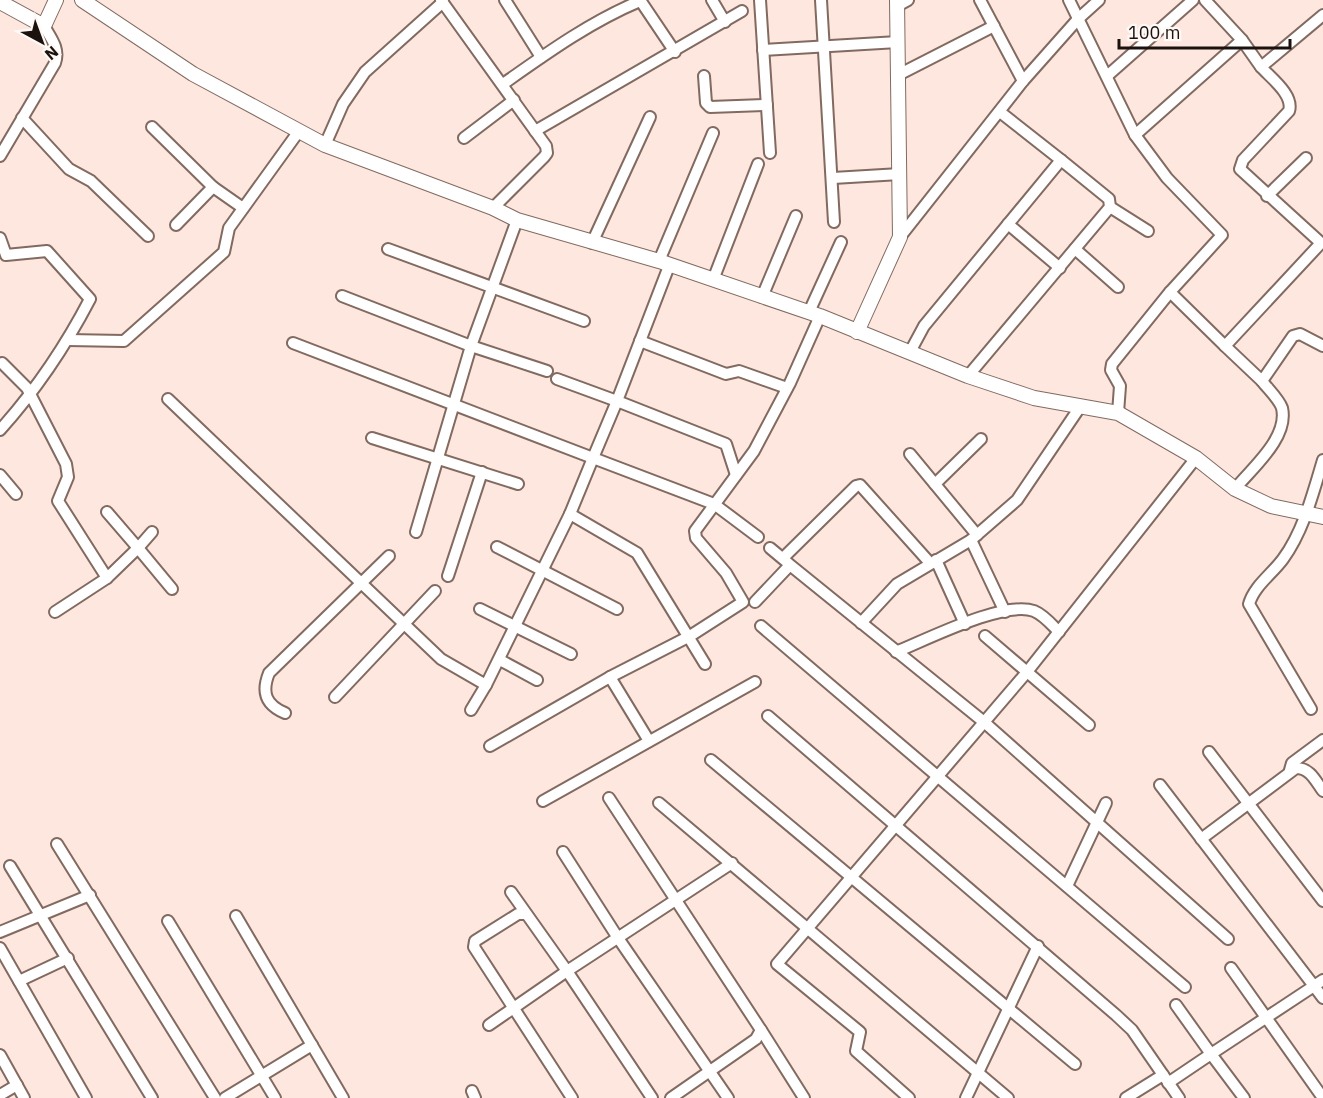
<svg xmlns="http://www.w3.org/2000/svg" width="1323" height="1098" viewBox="0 0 1323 1098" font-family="'IBM Plex Sans',sans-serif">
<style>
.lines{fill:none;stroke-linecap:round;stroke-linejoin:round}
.street-casing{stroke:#826a60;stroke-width:14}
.secondary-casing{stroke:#826a60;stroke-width:16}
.street{stroke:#fff;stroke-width:10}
.secondary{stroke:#fff;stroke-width:14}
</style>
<rect width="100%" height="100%" fill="#fde7de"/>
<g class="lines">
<g class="street-casing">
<g id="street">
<polyline points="441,0 546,146 547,153 544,157 493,208"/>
<polyline points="505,0 541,57"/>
<polyline points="640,0 675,52"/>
<polyline points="712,0 725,22"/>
<polyline points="760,0 770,153"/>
<polyline points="821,0 834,222"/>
<polyline points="980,0 1023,81"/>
<path d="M1069 0 1135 135 1167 178 1222 235 1170 292 1225 346 1321 243 1240 169 1243 160 1289 111C1294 95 1271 78 1261 67"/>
<polyline points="1205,0 1242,40 1261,67 1323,15"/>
<polyline points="897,6 908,0"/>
<polyline points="763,50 898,42"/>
<polyline points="900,74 994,26"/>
<polyline points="704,76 706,103 710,107 767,105"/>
<polyline points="1107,76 1193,0"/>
<path d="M503 84C547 53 590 22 640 1"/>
<polyline points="22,118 69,169 91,181 148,236"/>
<polyline points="152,127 213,187 176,225"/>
<polyline points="535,131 742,11"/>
<polyline points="1135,135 1242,40"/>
<polyline points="464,138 514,100"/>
<polyline points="325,145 343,104 365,72 443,2"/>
<path d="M0 156 55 63C60 49 51 38 44 26"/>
<polyline points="833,178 900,174"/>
<polyline points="213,187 243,208"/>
<polyline points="1267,196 1306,158"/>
<polyline points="1110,207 1148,231"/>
<polyline points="1008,224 1060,268"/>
<polyline points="900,237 1023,81 1078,19 1099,0"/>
<path d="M0 238 6 255 47 251 90 299C65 347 36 390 0 430"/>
<polyline points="592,243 650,117"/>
<polyline points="388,249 584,321"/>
<polyline points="1075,249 1118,287"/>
<polyline points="659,261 713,133"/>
<polyline points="669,266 617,401 726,444 736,475"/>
<polyline points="713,280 758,164"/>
<polyline points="342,296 471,346 547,371"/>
<polyline points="762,297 796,216"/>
<polyline points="809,312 841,242"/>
<polyline points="68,340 124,341 224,252 229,228 299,131"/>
<polyline points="640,341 726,374 739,371 787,388"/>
<polyline points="293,343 593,458 570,514 637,553 705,664"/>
<polyline points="1225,346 1262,381 1293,336 1300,334 1323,346"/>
<polyline points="910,352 924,326 1061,160 1000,112"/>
<polyline points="2,363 27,388 66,464 68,477 58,501 107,578"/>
<polyline points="968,376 1110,207 1109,199 1061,160"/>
<polyline points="557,379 617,401 593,458 714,504 758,537"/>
<polyline points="168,399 441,659 486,685 570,514"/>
<polyline points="1118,413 1120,386 1111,370 1112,364 1170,292"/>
<polyline points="372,438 518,484"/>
<polyline points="910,454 977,535"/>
<polyline points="0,475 16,494"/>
<polyline points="935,484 981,439"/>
<path d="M1235 489C1251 469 1289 438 1282 408 1279 399 1268 389 1262 381"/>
<polyline points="107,512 138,548 152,532"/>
<polyline points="416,532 471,346 517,220"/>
<polyline points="971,540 1005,612"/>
<polyline points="497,547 617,609"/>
<polyline points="770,548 788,563"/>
<polyline points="783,558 856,486 860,485 930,563"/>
<polyline points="936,560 965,624"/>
<polyline points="448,576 482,472"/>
<polyline points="755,602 790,565 984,722 1228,939"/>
<polyline points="480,609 571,654"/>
<polyline points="55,612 107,578 138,548 172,589"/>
<polyline points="861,623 897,584 971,540 1017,500 1080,407"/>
<polyline points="761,626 1185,987"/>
<polyline points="985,636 1089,725"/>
<path d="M896 652C926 640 1004 600 1034 611 1044 615 1052 625 1059 632"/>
<polyline points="500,660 537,680"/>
<polyline points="610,677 649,741"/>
<polyline points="335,697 435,591"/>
<path d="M1311 709 1249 604C1254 586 1272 574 1283 559 1304 530 1313 493 1323 460"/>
<polyline points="471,710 486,685"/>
<path d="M285 713C266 705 261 693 269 673L389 556"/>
<polyline points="768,716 1116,1015 1132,1030 1179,1098"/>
<polyline points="490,746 610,677 690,636 743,602 726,573 696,538 695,531 754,451 790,383 820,316"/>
<polyline points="1209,752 1323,901"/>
<polyline points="711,760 1075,1064"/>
<polyline points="1290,770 1292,763 1323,740"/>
<polyline points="1160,785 1314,986 1211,1054 1244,1098"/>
<polyline points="609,798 761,1030 756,1039 671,1098"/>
<polyline points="543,801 755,682"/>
<polyline points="659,803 1008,1098"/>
<path d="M1201 839 1296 768C1310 768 1315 780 1323 791"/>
<polyline points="57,844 215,1098"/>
<polyline points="563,852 618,938 728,1098"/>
<polyline points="10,866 152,1098"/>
<polyline points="1067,886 1106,803"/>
<polyline points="526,914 518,914 475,941 474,947 572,1098"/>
<polyline points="236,916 343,1098"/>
<polyline points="168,921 275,1098"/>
<polyline points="0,932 90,895"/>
<polyline points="0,948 86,1098"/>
<polyline points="1231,968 1323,1098"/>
<polyline points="1323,980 1314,986 1323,998"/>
<polyline points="19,981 68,958"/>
<polyline points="489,1025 567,971 511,892"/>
<polyline points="761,1030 804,1098"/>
<polyline points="0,1055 24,1098"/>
<polyline points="1168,1083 1211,1054 1176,1005"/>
<polyline points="472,1091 475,1098"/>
<polyline points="0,1095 17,1085"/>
<polyline points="225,1098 312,1045"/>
<polyline points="652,1098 567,971 732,863"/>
<polyline points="909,1098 856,1051 860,1032 777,964 1027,672 1196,458"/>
<polyline points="966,1098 1038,946"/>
<polyline points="1126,1098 1163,1075"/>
</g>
</g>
<g class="secondary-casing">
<g id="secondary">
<polyline points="82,0 193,74 325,145 493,208 517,220 659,261 820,316 968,376 1034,398 1118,413 1196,458 1235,489 1271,506 1323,517"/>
<polyline points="0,2 44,26 56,0"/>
<polyline points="857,332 900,237 897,0"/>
</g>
</g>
<use href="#street" class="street"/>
<use href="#secondary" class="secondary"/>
</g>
<g transform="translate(42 42) rotate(139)" stroke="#fef8f6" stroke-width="4.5" paint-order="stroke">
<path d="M0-4.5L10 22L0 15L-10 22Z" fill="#1b120e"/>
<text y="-9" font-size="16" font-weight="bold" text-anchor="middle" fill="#1b120e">N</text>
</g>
<path d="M1119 39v9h171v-9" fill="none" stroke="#1b120e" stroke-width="3"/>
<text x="1128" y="39" font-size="18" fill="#1b120e" stroke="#fef8f6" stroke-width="4.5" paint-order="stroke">100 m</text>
</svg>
